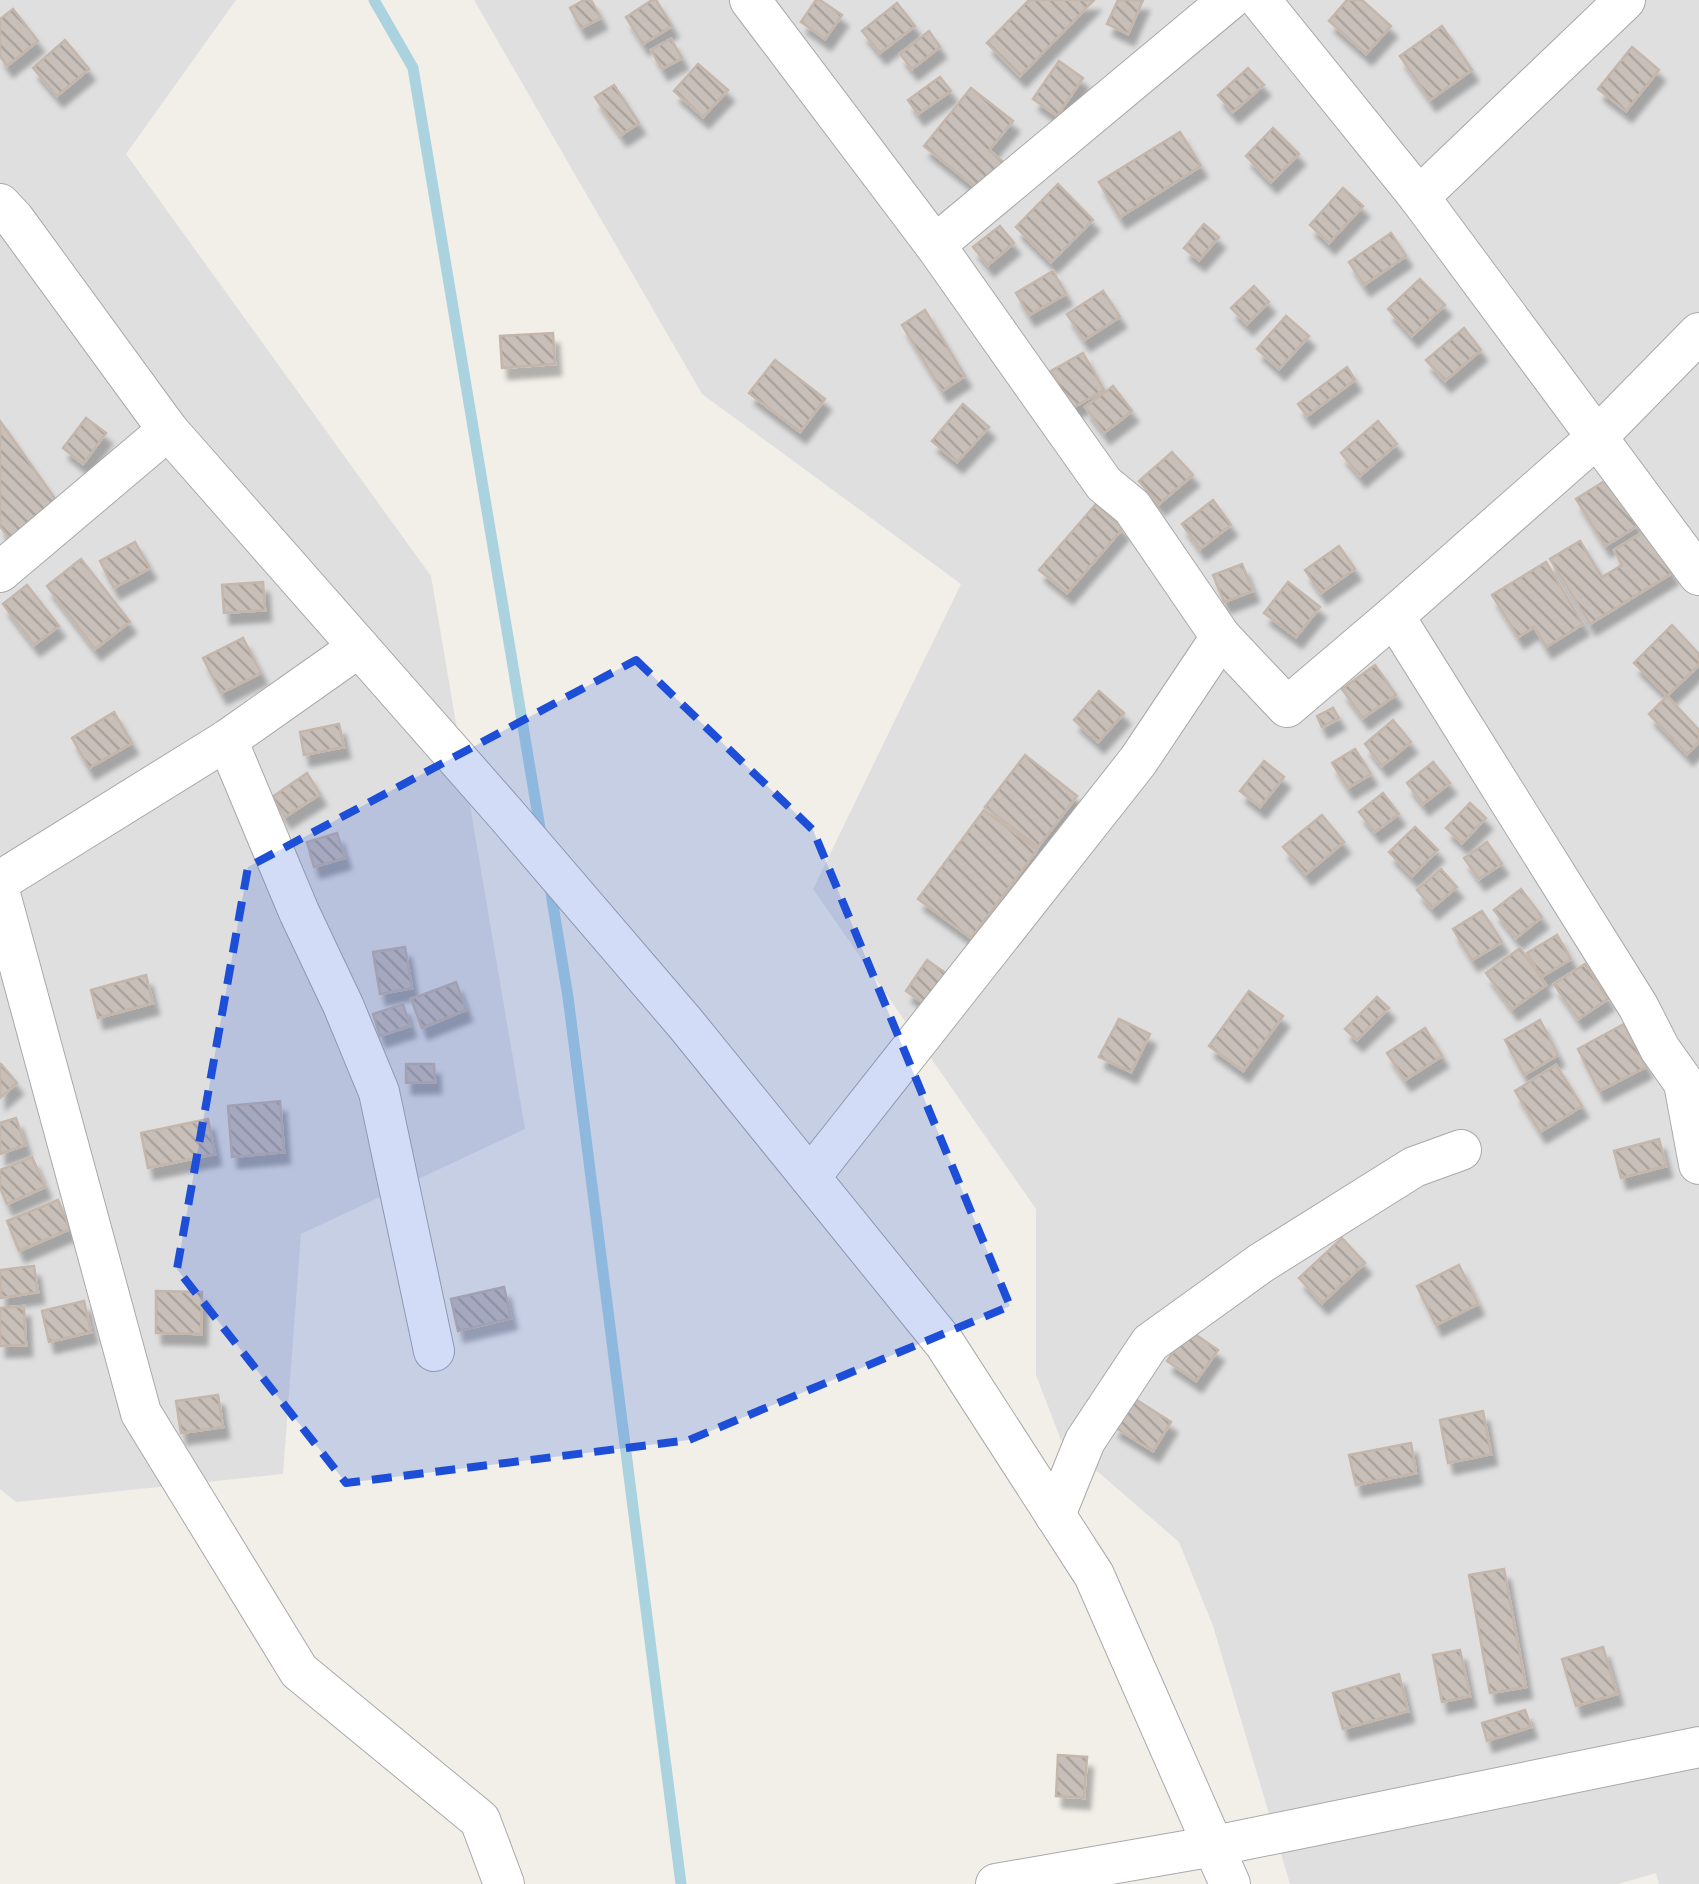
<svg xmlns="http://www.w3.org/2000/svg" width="1699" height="1884" viewBox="0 0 1699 1884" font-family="Helvetica,sans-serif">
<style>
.residential{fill:#e0dfdf}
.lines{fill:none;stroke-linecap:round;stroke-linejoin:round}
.stream{stroke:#aad3df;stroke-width:11}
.building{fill:url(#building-back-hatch);stroke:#c4b6ab;stroke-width:2.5;filter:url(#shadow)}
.minor-casing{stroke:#a9a9a9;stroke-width:42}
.minor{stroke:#fff;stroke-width:40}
.marked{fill:#1d4ed8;fill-opacity:0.2;stroke:#1d4ed8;stroke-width:8;stroke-dasharray:20 12;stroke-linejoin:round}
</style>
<defs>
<pattern id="building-back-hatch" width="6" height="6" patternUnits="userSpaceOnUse" patternTransform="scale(2.5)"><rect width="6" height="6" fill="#c7bfb8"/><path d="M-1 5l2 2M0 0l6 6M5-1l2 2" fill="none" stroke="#aba49e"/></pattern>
<filter id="shadow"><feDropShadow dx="6" dy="11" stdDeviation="2.5" flood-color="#0004"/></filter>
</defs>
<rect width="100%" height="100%" fill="#f2efe9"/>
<g class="residential">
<polygon points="0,0 236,0 126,154 431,576 525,1129 301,1234 283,1474 16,1502 0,1489"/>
<polygon points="474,0 1699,0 1699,1884 1659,1884 1656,1873 1618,1884 1290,1884 1213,1626 1179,1542 1061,1440 1036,1375 1036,1209 813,889 961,584 702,394"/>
</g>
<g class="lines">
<g class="stream">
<polyline points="374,0 413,68 541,834"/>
<polyline points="550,887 568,997 681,1884"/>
</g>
</g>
<g class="building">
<polygon points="584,0 591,0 601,18 581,28 570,8"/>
<polygon points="652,0 656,0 672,26 643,44 626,17"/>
<polygon points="816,0 820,0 842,15 825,39 801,22"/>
<polygon points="1029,0 1094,0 1020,76 987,43"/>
<polygon points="1118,0 1143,0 1128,34 1107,24"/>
<polygon points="1347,0 1362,0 1391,26 1366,54 1329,21"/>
<polygon points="897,3 915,26 880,53 862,31"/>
<polygon points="13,9 38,41 7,66 0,56 0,19"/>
<polygon points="1442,26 1472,70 1430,100 1400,56"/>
<polygon points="929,31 940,47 912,69 900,54"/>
<polygon points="671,39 682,58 662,69 651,50"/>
<polygon points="65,40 89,69 57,96 33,68"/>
<polygon points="1632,47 1659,70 1626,111 1598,89"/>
<polygon points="1059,61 1083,78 1057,116 1033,99"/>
<polygon points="698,64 728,90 703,117 674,91"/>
<polygon points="1248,68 1264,85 1233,112 1218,95"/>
<polygon points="940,77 951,91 918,114 908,100"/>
<polygon points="614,85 639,123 621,135 595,97"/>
<polygon points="971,88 1013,121 989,150 1015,172 991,200 924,146"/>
<polygon points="1273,128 1299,154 1271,182 1246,156"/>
<polygon points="1180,132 1201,166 1120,217 1099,182"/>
<polygon points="1058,184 1093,220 1051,262 1016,227"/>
<polygon points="1343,188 1363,206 1329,243 1310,225"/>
<polygon points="1204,224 1219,237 1199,260 1184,248"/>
<polygon points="1000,226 1014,243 988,265 973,247"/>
<polygon points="1391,233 1406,256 1364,285 1349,262"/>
<polygon points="1053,271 1066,294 1029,315 1016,293"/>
<polygon points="1420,279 1445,305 1412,336 1388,309"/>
<polygon points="1254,286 1269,302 1247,324 1231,308"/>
<polygon points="1103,291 1120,317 1084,340 1067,314"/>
<polygon points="925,310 965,376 942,391 902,325"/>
<polygon points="1286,316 1309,336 1279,369 1257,349"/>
<polygon points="1464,328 1481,350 1445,381 1426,360"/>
<polygon points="553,333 555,364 502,368 500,336"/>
<polygon points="1083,353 1104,390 1072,408 1051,371"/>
<polygon points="775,360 825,399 800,432 749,393"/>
<polygon points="1347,367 1355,380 1307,416 1298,404"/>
<polygon points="1113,386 1132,411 1104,433 1085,407"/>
<polygon points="963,404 989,427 957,462 932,441"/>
<polygon points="86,418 106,433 83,464 63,448"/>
<polygon points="0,421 58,503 9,538 0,526"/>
<polygon points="1378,421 1397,444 1360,476 1341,453"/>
<polygon points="1172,452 1193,475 1159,504 1139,481"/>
<polygon points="1608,479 1637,526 1605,546 1576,499"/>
<polygon points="1213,500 1231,525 1200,549 1182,524"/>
<polygon points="1096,504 1123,528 1067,593 1039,570"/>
<polygon points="1645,531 1672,573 1590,624 1550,559 1580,541 1602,577 1622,565 1614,550"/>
<polygon points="135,542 150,568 114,588 100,561"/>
<polygon points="1339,546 1355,569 1321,593 1305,570"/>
<polygon points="81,559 130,622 95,649 47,586"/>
<polygon points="1546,562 1583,624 1546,647 1534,627 1518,637 1492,595"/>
<polygon points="1242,564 1253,591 1224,602 1213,575"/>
<polygon points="263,582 265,610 224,613 222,585"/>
<polygon points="1288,582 1320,607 1296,637 1264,613"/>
<polygon points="27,585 59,626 34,645 3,604"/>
<polygon points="1672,625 1699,654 1699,665 1667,696 1634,663"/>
<polygon points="243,638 261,673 221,693 203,658"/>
<polygon points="1375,665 1396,695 1363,718 1342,689"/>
<polygon points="1099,691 1124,713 1098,742 1074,720"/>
<polygon points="1667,696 1699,730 1699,742 1687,754 1649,714"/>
<polygon points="1333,708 1339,718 1322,727 1317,716"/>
<polygon points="114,712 132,743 89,768 72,738"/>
<polygon points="1393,720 1411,742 1382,766 1365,744"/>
<polygon points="339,724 344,747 304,755 300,732"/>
<polygon points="1355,749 1371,774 1348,788 1332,763"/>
<polygon points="1025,755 1077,796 1038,847 985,807"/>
<polygon points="1264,761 1284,777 1260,807 1240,791"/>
<polygon points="1433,762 1450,783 1423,804 1407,783"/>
<polygon points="307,773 320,794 285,817 272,797"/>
<polygon points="1383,793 1399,814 1375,832 1359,812"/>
<polygon points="1470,803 1486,818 1462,843 1446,828"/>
<polygon points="984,810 1037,850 971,938 918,899"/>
<polygon points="1322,815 1344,842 1306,874 1283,847"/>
<polygon points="1415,827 1438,850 1412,876 1389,852"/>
<polygon points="337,833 345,858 314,867 307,842"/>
<polygon points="1487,842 1502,864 1479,879 1464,858"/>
<polygon points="1441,869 1457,887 1432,908 1417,890"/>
<polygon points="1521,889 1542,917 1516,938 1494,910"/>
<polygon points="1482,911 1502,942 1472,960 1453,929"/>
<polygon points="1557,935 1571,959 1541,977 1527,953"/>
<polygon points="405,947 412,988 380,994 373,952"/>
<polygon points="1520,948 1546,985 1512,1009 1486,973"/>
<polygon points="927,960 957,981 936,1012 906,991"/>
<polygon points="1585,964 1608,999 1578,1019 1554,984"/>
<polygon points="146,975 153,1003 98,1018 91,990"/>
<polygon points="456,982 466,1010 422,1028 411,999"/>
<polygon points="1249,991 1283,1016 1243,1071 1209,1046"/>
<polygon points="1377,997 1389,1008 1357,1040 1345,1029"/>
<polygon points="403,1004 410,1026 380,1036 373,1014"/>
<polygon points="1119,1019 1150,1034 1131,1072 1099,1057"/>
<polygon points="1540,1020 1558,1055 1524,1075 1505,1040"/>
<polygon points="1624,1024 1646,1067 1599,1091 1578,1049"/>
<polygon points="1425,1028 1442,1056 1405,1080 1387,1053"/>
<polygon points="1,1064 17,1083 0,1098 0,1065"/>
<polygon points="406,1064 434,1064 435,1082 406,1083"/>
<polygon points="1556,1065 1582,1106 1540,1132 1515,1091"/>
<polygon points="280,1101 284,1152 232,1157 228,1106"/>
<polygon points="16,1118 25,1145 0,1154 0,1123"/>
<polygon points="208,1119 215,1154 148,1168 141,1133"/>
<polygon points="1659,1139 1666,1166 1621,1178 1614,1151"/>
<polygon points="32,1157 45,1187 7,1204 0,1188 0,1170"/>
<polygon points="58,1200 70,1229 19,1251 7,1221"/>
<polygon points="1342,1238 1365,1263 1322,1303 1299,1278"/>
<polygon points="1459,1265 1478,1304 1436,1325 1417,1286"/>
<polygon points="34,1266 38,1292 1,1298 0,1270"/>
<polygon points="504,1287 511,1318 458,1331 451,1299"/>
<polygon points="156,1291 202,1292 201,1334 156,1333"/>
<polygon points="84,1301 91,1332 49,1342 42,1311"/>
<polygon points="24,1306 26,1345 0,1346 0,1308"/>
<polygon points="1189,1330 1218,1350 1196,1381 1167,1361"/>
<polygon points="218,1395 223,1427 181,1433 176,1401"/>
<polygon points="1132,1397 1171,1422 1153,1451 1113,1426"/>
<polygon points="1483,1411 1491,1454 1448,1463 1440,1420"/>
<polygon points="1411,1443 1416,1473 1356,1485 1349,1455"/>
<polygon points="1504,1569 1526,1687 1490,1693 1469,1575"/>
<polygon points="1603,1647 1617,1694 1576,1706 1562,1659"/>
<polygon points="1460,1650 1470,1696 1442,1702 1433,1655"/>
<polygon points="1399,1674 1408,1711 1343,1729 1333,1693"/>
<polygon points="1525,1710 1531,1727 1487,1741 1482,1723"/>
<polygon points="1058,1755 1087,1757 1084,1798 1056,1796"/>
</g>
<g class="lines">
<g class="minor-casing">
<g id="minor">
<polyline points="750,0 935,245 1104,484 1132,507 1221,637 1287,707 1394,616 1638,1006 1660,1049 1684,1083 1699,1164"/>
<polyline points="1260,0 1419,197 1625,0"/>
<polyline points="1419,197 1699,575"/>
<polyline points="0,204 14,219 168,430 505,813 685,1023 945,1344 1094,1575 1230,1884"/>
<polyline points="935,245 1229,0"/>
<polyline points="0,572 168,430"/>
<polyline points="1394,616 1596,438 1699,333"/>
<polyline points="227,740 299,912 343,1005 379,1092 434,1351"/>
<polyline points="0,881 227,740 359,647"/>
<polyline points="0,894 141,1413 299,1671 480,1820 504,1884"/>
<polyline points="810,1177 1138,761 1221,637"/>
<polyline points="1055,1515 1085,1441 1150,1343 1261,1263 1414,1167 1461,1150"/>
<polyline points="996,1884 1214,1846 1699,1747"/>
</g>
</g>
<use href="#minor" class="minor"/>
</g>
<path class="marked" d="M636 660 813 830 1010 1306 689 1440 346 1483 177 1269 248 867Z"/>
</svg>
